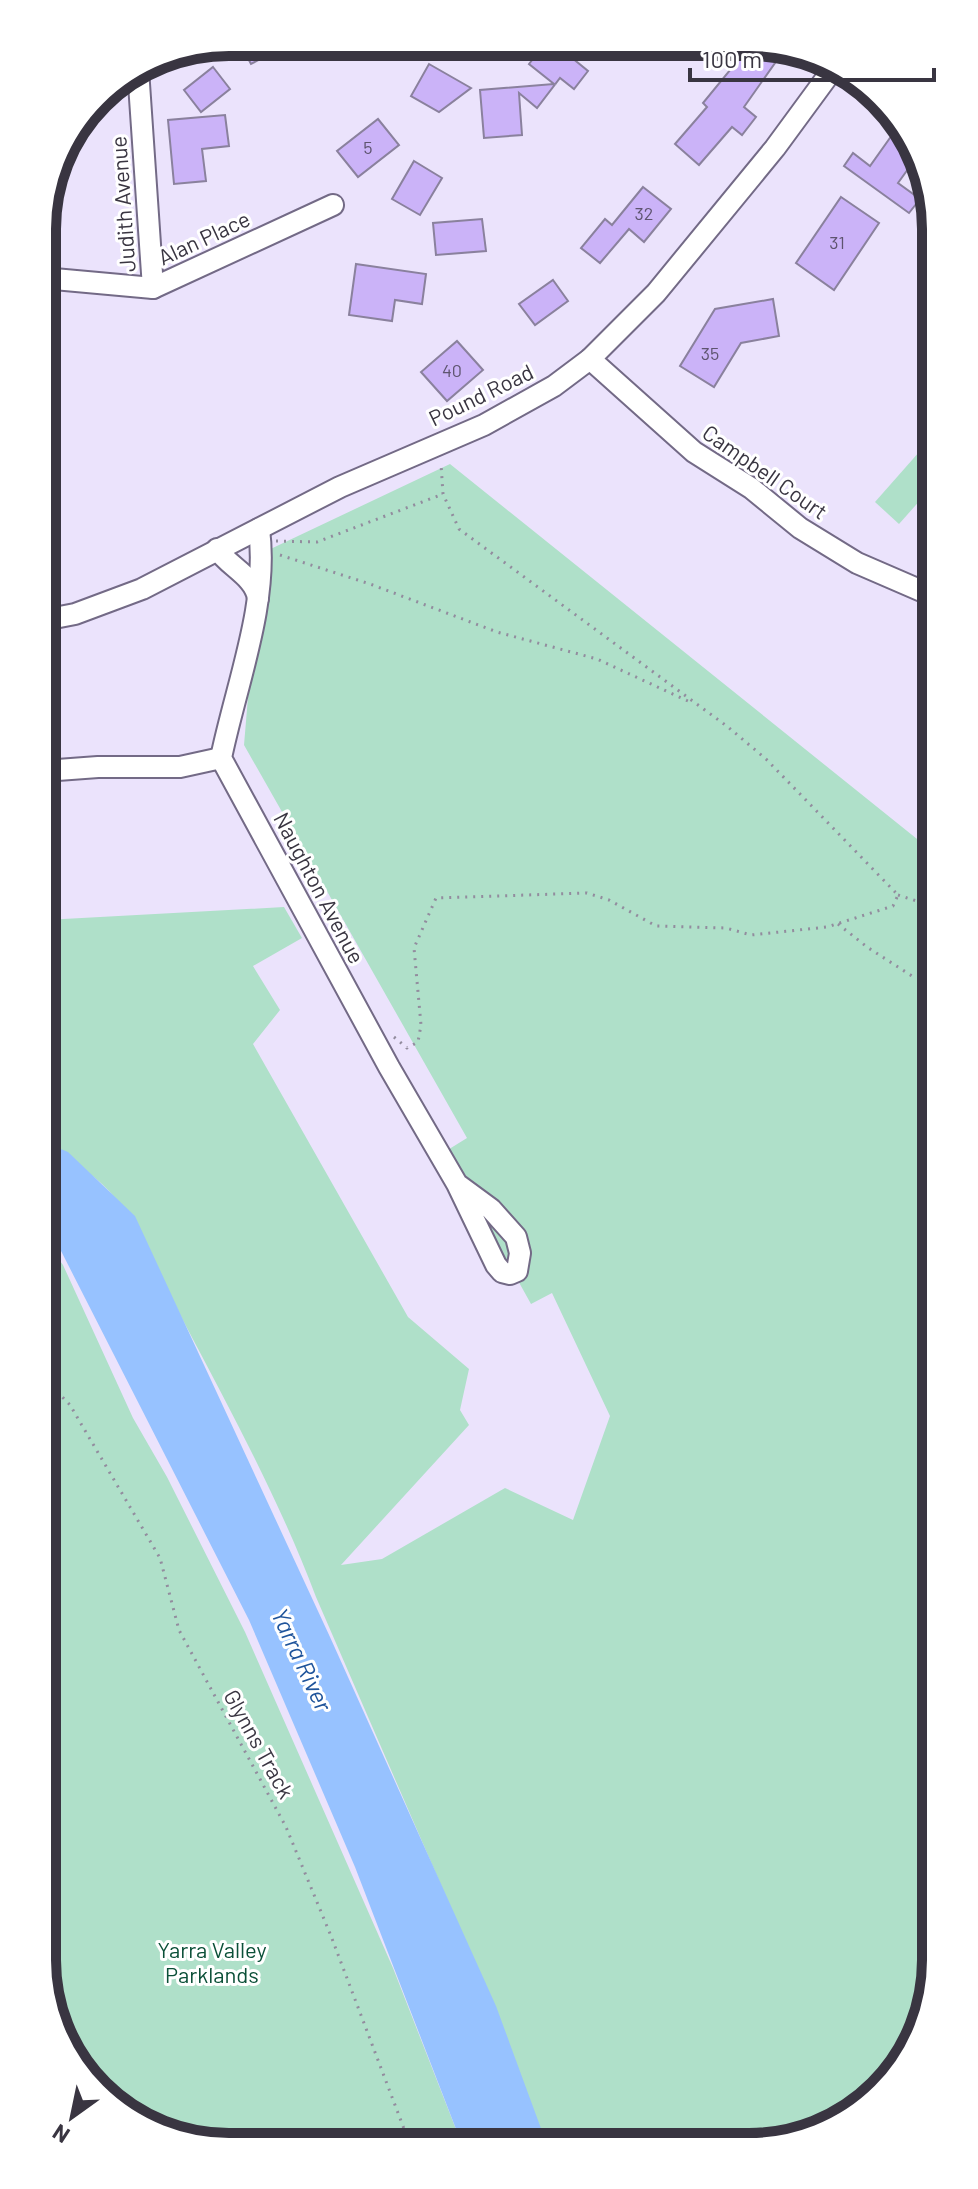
<svg xmlns="http://www.w3.org/2000/svg" width="978" height="2189" viewBox="0 0 978 2189" font-family="Barlow,sans-serif">
<style>
.green{fill:#afe0c9}
.water{fill:#97c2ff}
.building{fill:#cbb3f8;stroke:#8a819d;stroke-width:2}
.lines{fill:none;stroke-linecap:round;stroke-linejoin:round}
.minor-casing{stroke:#736a86;stroke-width:24}
.path{stroke:#928c9e;stroke-width:3;stroke-dasharray:2 6;stroke-linecap:butt}
.minor{stroke:#fff;stroke-width:20}
.labels{text-anchor:middle;stroke-width:6;stroke-linejoin:round;paint-order:stroke}
.number-label{font-size:18px;fill:#5e546f}
.street-label{font-size:22px;fill:#393541;stroke:#fff}
.park-label{font-size:22px;fill:#0b5038;stroke:#fff}
.water-label{font-size:24px;font-style:italic;fill:#1f549b;stroke:#fff}
.rim{fill:none;stroke:#393541;stroke-width:10}
</style>
<rect width="100%" height="100%" fill="#ebe3fc"/>
<g class="green">
<polygon points="920,451 930,460 931,488 899,524 875,502"/>
<path d="M450 464 932 851 936 1972 897 2074 798 2140 542 2142 483 1982 316 1597C281 1504 234 1417 187 1328 163 1283 145 1229 109 1191 91 1172 67 1158 46 1144L45 920 284 907 302 938 253 966 280 1010 253 1044 408 1317 469 1369 460 1410 469 1425 341 1565 382 1559 505 1488 573 1520 610 1416 552 1293 531 1304 446 1151 467 1138 244 745 260 554Z"/>
<polygon points="46,1242 63,1265 133,1418 167,1477 245,1632 393,1968 461,2142 193,2143 105,2100 49,2009"/>
</g>
<polygon class="water" points="46,1143 68,1152 135,1216 330,1637 496,2006 546,2142 461,2142 355,1867 249,1620 58,1245 46,1234"/>
<g class="building">
<polygon points="239,42 292,42 251,64"/>
<polygon points="545,44 555,44 588,71 574,89 560,78 537,108 519,93 522,135 484,138 480,90 554,84 529,64"/>
<polygon points="723,45 787,46 744,107 756,117 742,135 732,127 699,165 675,144 707,107 703,103 740,58"/>
<polygon points="429,64 471,88 439,112 411,96"/>
<polygon points="213,67 230,89 201,112 184,90"/>
<polygon points="225,115 229,146 202,149 206,181 174,184 168,120"/>
<polygon points="378,119 399,145 358,177 337,151"/>
<polygon points="897,128 916,158 898,183 920,199 909,213 844,166 853,153 870,166"/>
<polygon points="414,161 442,178 420,215 392,199"/>
<polygon points="643,187 671,209 644,242 629,229 600,263 581,248 605,219 612,225"/>
<polygon points="841,197 879,223 834,290 796,263"/>
<polygon points="482,219 486,251 436,255 433,223"/>
<polygon points="356,264 426,274 422,304 395,300 392,321 349,315"/>
<polygon points="553,280 568,301 535,325 519,304"/>
<polygon points="773,299 779,336 741,343 714,387 680,366 715,309"/>
<polygon points="457,341 483,370 447,401 421,372"/>
</g>
<g class="lines">
<g class="minor-casing">
<g id="minor">
<polyline points="138,69 153,288"/>
<polyline points="43,278 153,288 333,205"/>
<polyline points="590,359 694,452 751,488 800,528 857,563 931,595"/>
<path d="M259 529C269 603 236 685 221 758L389 1067 457 1184 491 1209 516 1237 520 1253 517 1271 510 1274 502 1272 496 1265 457 1184"/>
<path d="M217 549C229 567 254 576 258 598"/>
<polyline points="44,620 75,614 142,589 340,487 484,425 554,386 590,359 656,293 775,148 833,69"/>
<polyline points="44,771 98,767 180,767 221,758"/>
</g>
</g>
<g class="path">
<polyline points="276,541 317,542 443,494"/>
<polyline points="280,555 370,584 497,632 597,659 690,702"/>
<polyline points="898,895 932,906"/>
<polyline points="838,924 867,947 912,976 932,977"/>
<polyline points="394,1037 407,1048 418,1042 421,1025 414,948 436,898 587,893 609,900 656,926 726,928 751,935 827,927 893,906 898,895 766,759 728,727 459,529 443,494 441,464"/>
<polyline points="46,1380 70,1405 160,1558 179,1630 286,1827 331,1936 409,2142"/>
<polyline points="934,1975 932,1961 935,1953"/>
</g>
<use href="#minor" class="minor"/>
</g>
<g class="labels">
<g class="number-label">
<text x="368" y="154">5</text>
<text x="644" y="220">32</text>
<text x="837" y="249">31</text>
<text x="710" y="360">35</text>
<text x="452" y="377">40</text>
</g>
<g class="street-label">
<text transform="translate(123 204) rotate(-94)" y="8">Judith Avenue</text>
<text transform="translate(204 238) rotate(-25)" y="8">Alan Place</text>
<text transform="translate(481 395) rotate(-26)" y="8">Pound Road</text>
<text transform="translate(765 472) rotate(35)" y="8">Campbell Court</text>
<text transform="translate(319 888) rotate(62)" y="8">Naughton Avenue</text>
<text transform="translate(259 1744) rotate(61)" y="8">Glynns Track</text>
</g>
<g class="park-label">
<text x="212" y="1958">Yarra Valley<tspan x="212" dy="25">Parklands</tspan></text>
</g>
<g class="water-label">
<text transform="translate(301 1660) rotate(65)" y="8">Yarra River</text>
</g>
</g>
<path d="M0 0H978V2189H0ZM229 56H749A173 173 0 0 1 922 229V1960A173 173 0 0 1 749 2133H229A173 173 0 0 1 56 1960V229A173 173 0 0 1 229 56Z" fill="#fff" fill-rule="evenodd"/>
<path class="rim" d="M229 56H749A173 173 0 0 1 922 229V1960A173 173 0 0 1 749 2133H229A173 173 0 0 1 56 1960V229A173 173 0 0 1 229 56Z"/>
<g transform="translate(72 2117) rotate(213)" stroke="#ffffff" stroke-width="6" paint-order="stroke">
<path d="M0-6L14 30L0 20L-14 30Z" fill="#393541"/>
<text y="-12" font-size="22" font-weight="bold" text-anchor="middle" fill="#393541">N</text>
</g>
<path d="M690 68v12h244v-12" fill="none" stroke="#393541" stroke-width="4"/>
<text x="702" y="68" font-size="24" fill="#393541" stroke="#ffffff" stroke-width="6" paint-order="stroke">100 m</text>
</svg>
